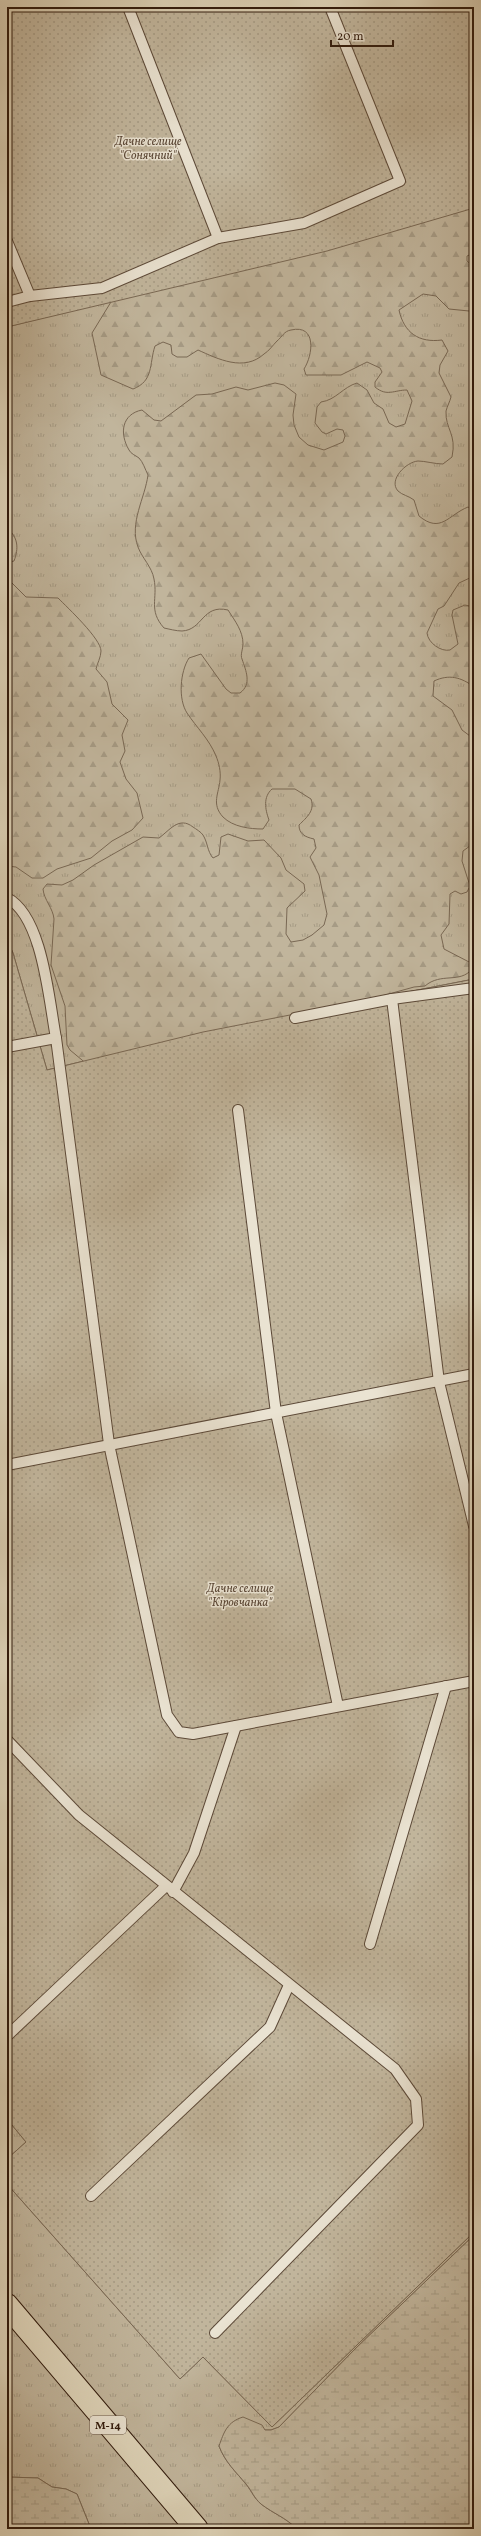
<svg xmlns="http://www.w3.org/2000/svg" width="481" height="2536" font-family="Vollkorn,serif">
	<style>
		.grass { fill: url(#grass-tufts); stroke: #796854 }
		.forest { fill: url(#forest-firs); stroke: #796854 }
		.wetland { fill: url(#wetland-marsh); stroke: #796854 }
		.garden { fill: url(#garden-dots); stroke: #796854 }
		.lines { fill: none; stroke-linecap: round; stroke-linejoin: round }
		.service-casing { stroke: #5c4938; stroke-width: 12 }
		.trunk-casing { stroke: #311b0d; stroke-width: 24 }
		.service { stroke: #eae3d2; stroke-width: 10 }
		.trunk { stroke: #ded4b9; stroke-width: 22 }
		.labels { text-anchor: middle; stroke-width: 3; stroke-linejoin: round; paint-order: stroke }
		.shield { fill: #eae3d2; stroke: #685748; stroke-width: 1 }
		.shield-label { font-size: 11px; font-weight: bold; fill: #311b0d }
		.park-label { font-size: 12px; font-style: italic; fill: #5c4938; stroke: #eae3d2 }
	</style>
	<defs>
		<pattern id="grass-tufts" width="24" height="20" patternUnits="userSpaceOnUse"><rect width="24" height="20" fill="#c1b59c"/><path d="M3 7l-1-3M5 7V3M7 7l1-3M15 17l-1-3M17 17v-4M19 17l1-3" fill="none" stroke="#a69b85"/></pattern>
		<pattern id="forest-firs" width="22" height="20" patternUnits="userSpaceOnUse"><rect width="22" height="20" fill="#c1b59c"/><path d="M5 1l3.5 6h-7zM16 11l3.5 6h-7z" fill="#a69b85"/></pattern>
		<pattern id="wetland-marsh" width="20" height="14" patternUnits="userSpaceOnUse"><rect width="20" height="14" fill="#c1b59c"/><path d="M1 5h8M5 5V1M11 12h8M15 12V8" fill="none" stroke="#a69b85"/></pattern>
		<pattern id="garden-dots" width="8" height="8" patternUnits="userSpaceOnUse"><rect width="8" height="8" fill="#c1b59c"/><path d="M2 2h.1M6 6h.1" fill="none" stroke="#a69b85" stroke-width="1.8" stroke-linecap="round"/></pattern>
	</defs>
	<rect width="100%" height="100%" fill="#ded4b9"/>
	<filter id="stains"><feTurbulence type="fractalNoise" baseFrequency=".005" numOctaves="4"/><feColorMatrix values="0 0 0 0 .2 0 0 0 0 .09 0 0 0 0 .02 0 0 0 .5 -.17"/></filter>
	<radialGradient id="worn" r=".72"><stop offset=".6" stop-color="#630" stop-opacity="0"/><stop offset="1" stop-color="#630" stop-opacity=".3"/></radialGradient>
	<g class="grass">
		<polygon points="474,208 474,979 203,1032 47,1070 13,953 7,940 7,327"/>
		<polygon points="7,2119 26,2142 7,2159"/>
		<path d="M7 2184 180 2379 203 2357 272 2427 474 2232V2235L355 2349 279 2427 271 2430H265L219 2446C225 2462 236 2472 246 2484 252 2492 254 2498 261 2504 274 2514 285 2517 297 2529H209L7 2290Z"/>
		<polygon points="7,2322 183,2529 91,2529 77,2494 66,2489 52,2487 38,2478 7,2477"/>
	</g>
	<g class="forest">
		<path d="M474 206V253L467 256V261L474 267V309L469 311 449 309 436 296 423 294 399 310C404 333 419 343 442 340L448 351 440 365 439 373 451 397C450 401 447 407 446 411 445 429 457 434 452 457L443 464C435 464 425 461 418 461 406 462 388 480 398 491 402 495 409 496 414 500L419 516C441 534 448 515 468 507L474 510V576L459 583 444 606 438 609 427 633C428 643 441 652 450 650L458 644 452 615 453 610 465 605 474 607V687C461 677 449 674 434 681L433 696 452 710 462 730 474 739V843L463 851 462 861 470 886 467 892 461 894 455 891 450 894 449 924 441 935 444 949 471 963 472 969C460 984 441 972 425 986L414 987 342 1007 88 1065 70 1050 67 1045 65 1006 51 965 54 919C53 908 44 900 43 889L47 884 62 885 73 880 94 865 143 837 159 838C170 830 179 816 193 827 196 829 201 832 203 835 208 843 207 851 213 858L219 855 221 837 228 834 248 841 264 840 281 858 286 870 304 884 305 891 287 908 286 934 291 942 303 940 312 935 324 925 327 914 319 875 310 857 316 848 314 839C305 837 299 834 299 825 307 817 315 811 311 799L295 789H272C263 797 265 809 269 820L263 829C250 829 233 827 223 817 211 804 219 793 220 780 221 772 219 763 216 756 209 739 197 728 187 713 178 699 180 672 189 658L201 654 226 689 231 693H240C252 684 246 671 242 659 240 655 243 649 243 644 243 631 235 621 228 610 202 604 203 630 182 631 176 631 169 629 164 628 148 610 158 599 154 579 152 567 142 558 138 547 129 523 145 498 148 475 145 469 143 462 139 458 135 455 131 454 129 450 119 433 122 414 142 410L154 420 161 421 196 395 212 394 236 387 248 390 275 383 284 385 296 394 293 415 294 425 299 437 308 445 324 450 343 442 345 436 343 430 337 429 326 434 322 432 315 423 317 407 321 402C336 400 343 387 357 383L367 390 374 403 383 409 389 423 396 427 405 424 412 401 407 390C394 390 387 397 375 387V382L382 372 380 368 367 362 341 375H306L304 369C313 355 317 324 291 330 284 331 282 337 277 341 273 345 269 351 264 354 244 372 218 359 198 350L187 357H177L172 354 171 345 163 342 155 346C149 364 154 381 133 389L101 375 92 333 114 297Z"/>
		<path d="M7 528C18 537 19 548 14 561L7 563Z"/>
		<path d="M7 578 26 597 58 598C68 608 101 639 101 651 101 657 97 664 96 669L107 682 112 704 128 720 122 735 125 751 120 762 126 779 137 793 143 818 132 830 112 841 91 858 57 869 43 878H32L16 867 7 866Z"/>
	</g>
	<g class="wetland">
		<path d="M474 2235V2529H297C285 2517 274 2514 261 2504 254 2498 252 2491 246 2484 236 2472 225 2462 219 2446 224 2432 227 2422 243 2417L262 2425 265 2430H271L279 2427 355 2349Z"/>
		<polygon points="7,2477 38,2478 52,2487 66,2489 77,2494 91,2529 7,2529"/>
	</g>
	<g class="garden">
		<polygon points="7,7 474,7 474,208 327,251 7,327"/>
		<polygon points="7,940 13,953 47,1070 203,1032 474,979 474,2232 272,2427 203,2357 180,2379 7,2184 7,2159 26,2142 7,2119"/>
	</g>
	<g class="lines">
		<g class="service-casing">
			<g id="service">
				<polyline points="128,7 218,238"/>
				<polyline points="7,241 30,296"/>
				<polyline points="7,302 30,296 102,288 218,238 304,223 400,181 330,7"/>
				<path d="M7 898C43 916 49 1002 56 1038L7 1047"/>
				<polyline points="392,999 439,1382 474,1526"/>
				<polyline points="295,1018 392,999 474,988"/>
				<polyline points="56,1038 109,1444 167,1715 179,1732 193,1734 474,1681"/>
				<polyline points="238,1110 276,1413 338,1706"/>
				<polyline points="7,1465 474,1374"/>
				<polyline points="7,1740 79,1815 395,2069 416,2099 418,2125 215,2333"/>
				<polyline points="173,1892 194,1853 236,1726"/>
				<polyline points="370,1944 446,1686"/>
				<polyline points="7,2036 166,1886"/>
				<polyline points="91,2196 270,2027 289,1985"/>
			</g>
		</g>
		<g class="trunk-casing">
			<polyline id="trunk" points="7,2305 197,2529"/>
		</g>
		<use href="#service" class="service"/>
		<use href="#trunk" class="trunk"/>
	</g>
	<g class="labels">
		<rect class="shield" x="90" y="2416" width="36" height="18" rx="3"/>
		<g class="shield-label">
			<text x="108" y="2429">М-14</text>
		</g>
		<g class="park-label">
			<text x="148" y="145">Дачне селище<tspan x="148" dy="14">"Сонячний"</tspan></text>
			<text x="240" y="1592">Дачне селище<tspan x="240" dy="14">"Кіровчанка"</tspan></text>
		</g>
	</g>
	<rect width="481" height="2536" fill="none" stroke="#ded4b9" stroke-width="24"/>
	<rect x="8" y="8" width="465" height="2520" fill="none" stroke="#311b0d" stroke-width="2"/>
	<rect x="12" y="12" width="457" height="2512" fill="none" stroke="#311b0d"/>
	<path d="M331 40v6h62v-6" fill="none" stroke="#311b0d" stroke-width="2"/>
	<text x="337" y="40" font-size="12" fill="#311b0d" stroke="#eae3d2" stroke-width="3" paint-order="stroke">20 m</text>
	<rect width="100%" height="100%" filter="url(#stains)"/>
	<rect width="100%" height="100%" fill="url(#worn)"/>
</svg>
